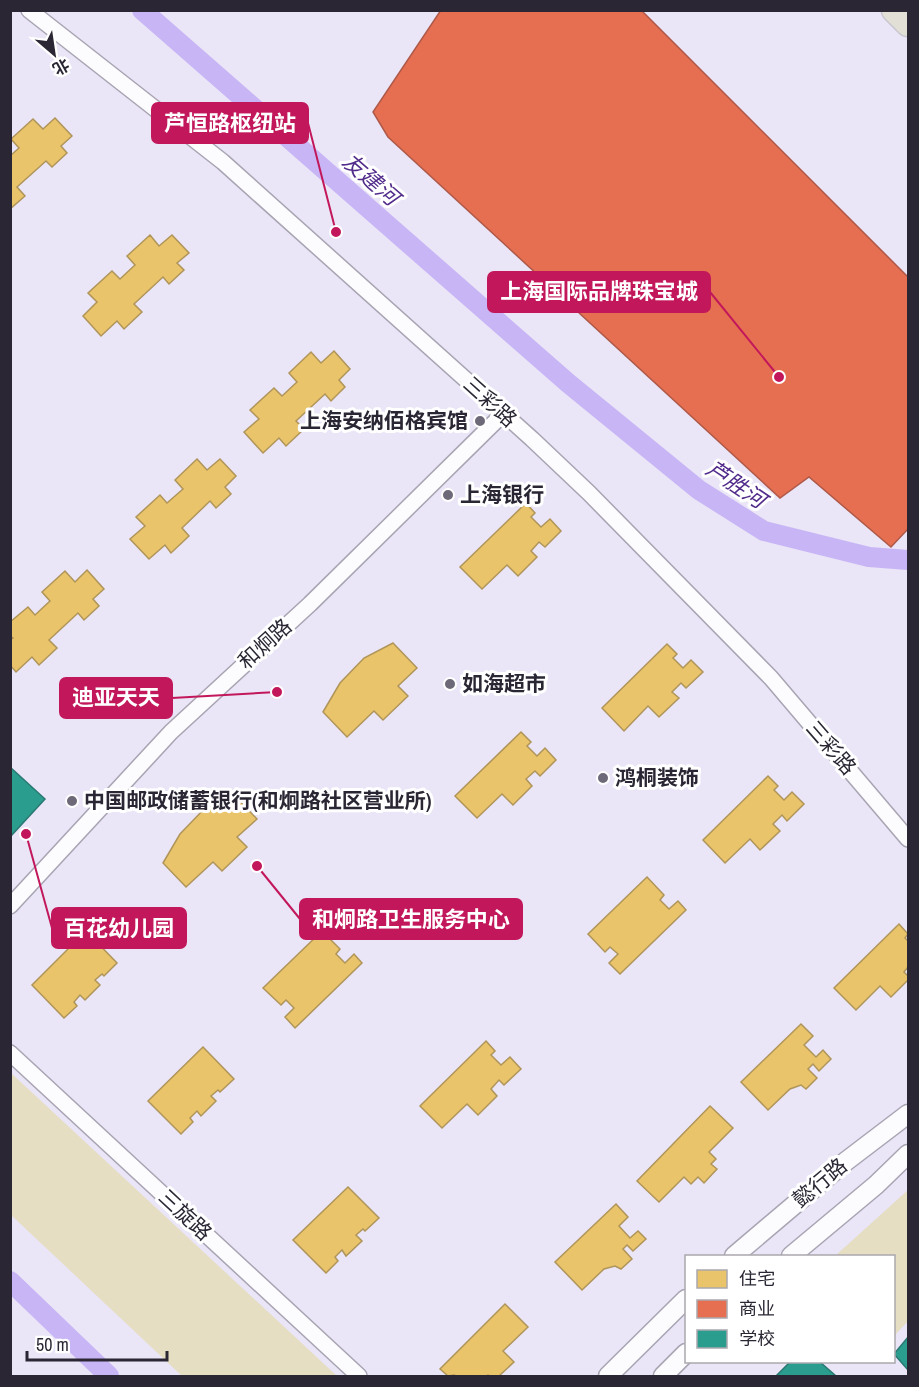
<svg xmlns="http://www.w3.org/2000/svg" width="919" height="1387" font-family="'Archivo Narrow','Noto Sans SC',sans-serif">
	<style>
		.green { fill: #e5dec2 }
		.homes { fill: #e9c46a; stroke: #b0955a; stroke-width: 1.5 }
		.shops { fill: #e76f51; stroke: #ae5948; stroke-width: 1.5 }
		.schools { fill: #2a9d8f; stroke: #2a7973; stroke-width: 1.5 }
		.lines { fill: none; stroke-linecap: round; stroke-linejoin: round }
		.canal { stroke: #c8b5f5; stroke-width: 20 }
		.minor-casing { stroke: #a8a4b2; stroke-width: 18 }
		.tertiary-casing { stroke: #a8a4b2; stroke-width: 21 }
		.trunk-casing { stroke: #c9c6cf; stroke-width: 27 }
		.minor { stroke: #fcfbfe; stroke-width: 15 }
		.tertiary { stroke: #fcfbfe; stroke-width: 18 }
		.trunk { stroke: #e2e0d6; stroke-width: 24 }
		.poi-dot { fill: #6d6978; stroke: #fff; stroke-width: 2 }
		.labels { text-anchor: middle; stroke-width: 6; stroke-linejoin: round; paint-order: stroke }
		.street-label { font-size: 21px; fill: #2a2633; stroke: #fff }
		.poi-label { font-size: 21px; font-weight: bold; fill: #2a2633; stroke: #fff; text-anchor: start }
		.water-label { font-size: 22px; font-style: italic; fill: #522c8b; stroke: #fff }
		.leader { fill: none; stroke: #c2185b; stroke-width: 2 }
		.callout-dot { fill: #c2185b; stroke: #fff; stroke-width: 2 }
		.callout { fill: #c2185b; stroke: #c2185b; stroke-width: 2 }
		.callout-label { font-size: 22px; text-anchor: middle; font-weight: bold; fill: #fff }
	</style>
	<rect width="100%" height="100%" fill="#eae5f7"/>
	<g class="green">
		<polygon points="11,1073 337,1376 182,1376 11,1215"/>
		<polygon points="908,1190 908,1321 894,1336 894,1256 835,1256"/>
	</g>
	<g class="homes">
		<polygon points="55,118 72,136 61,146 67,153 52,167 46,161 17,187 25,196 10,209 10,156 19,148 11,139 33,119 43,129"/>
		<polygon points="150,235 159,246 172,235 189,253 177,263 184,270 169,284 163,277 134,304 142,312 124,329 117,321 101,336 83,316 97,302 88,293 112,271 120,279 135,265 127,256"/>
		<polygon points="334,351 350,369 339,380 345,387 331,401 325,394 296,421 304,429 286,446 279,438 263,453 244,432 259,419 250,410 274,388 282,396 297,382 289,373 311,352 321,363"/>
		<polygon points="197,459 207,470 220,459 236,476 225,487 231,494 216,508 210,501 182,528 189,536 171,553 165,545 149,559 130,539 145,526 136,517 160,495 167,503 183,489 175,480"/>
		<polygon points="526,503 535,513 531,517 541,527 550,519 561,531 545,547 539,542 531,551 537,557 518,576 507,565 482,589 460,567"/>
		<polygon points="87,570 104,589 93,599 99,606 84,620 78,613 49,640 57,648 39,665 32,657 16,672 10,665 10,640 13,638 10,636 10,622 28,607 35,615 50,601 42,592 65,571 75,582"/>
		<polygon points="393,643 417,668 398,686 408,696 383,720 374,711 347,737 323,712 340,683 364,658"/>
		<polygon points="667,644 677,654 673,658 683,668 691,660 703,672 686,688 681,683 672,692 679,698 659,717 648,706 624,731 602,708"/>
		<polygon points="521,732 531,742 527,746 537,756 545,748 556,760 540,776 535,771 526,779 532,786 513,805 502,794 477,818 455,796"/>
		<polygon points="768,776 778,786 774,790 784,800 792,792 804,804 787,821 782,815 773,824 780,831 760,850 750,839 725,863 703,840"/>
		<polygon points="233,794 257,819 237,837 247,847 222,871 213,862 186,887 163,863 180,834 204,809"/>
		<polygon points="647,877 664,895 660,900 669,909 678,901 686,910 620,974 609,963 618,954 610,947 605,952 588,934"/>
		<polygon points="899,924 908,934 905,938 908,941 908,967 904,972 908,976 908,980 891,997 880,986 856,1010 834,988"/>
		<polygon points="86,931 117,963 104,976 102,974 95,980 100,985 85,1000 80,995 74,1002 77,1006 64,1018 32,985"/>
		<polygon points="322,931 340,949 336,954 345,963 354,954 362,963 295,1028 285,1017 294,1008 286,1000 281,1005 263,988"/>
		<polygon points="801,1024 813,1036 804,1045 816,1057 823,1050 831,1059 819,1071 813,1064 808,1069 817,1078 806,1089 801,1085 790,1089 768,1110 741,1082"/>
		<polygon points="486,1041 495,1051 491,1055 501,1065 510,1057 521,1069 504,1085 499,1080 491,1089 497,1096 478,1115 467,1104 442,1128 420,1106"/>
		<polygon points="203,1047 234,1079 220,1092 218,1090 211,1096 216,1101 201,1116 197,1111 190,1118 193,1122 181,1134 148,1101"/>
		<polygon points="710,1106 733,1128 709,1152 716,1159 711,1164 717,1169 704,1183 698,1177 691,1184 684,1177 659,1202 637,1181"/>
		<polygon points="348,1187 379,1218 365,1231 363,1229 356,1235 362,1241 346,1256 342,1250 335,1257 338,1261 326,1273 293,1240"/>
		<polygon points="616,1204 628,1217 619,1226 630,1238 638,1231 646,1239 633,1251 627,1245 623,1249 632,1259 621,1269 615,1266 604,1269 582,1290 555,1262"/>
		<polygon points="505,1304 528,1327 503,1351 514,1362 499,1376 490,1376 488,1375 486,1376 456,1376 454,1375 448,1376 440,1369"/>
	</g>
	<polygon class="shops" points="441,10 641,10 908,277 908,529 891,547 809,477 780,498 388,137 373,112"/>
	<g class="schools">
		<polygon points="10,767 45,799 10,837"/>
		<polygon points="908,1337 908,1370 894,1354"/>
		<polygon points="790,1362 820,1362 836,1376 776,1376"/>
	</g>
	<g class="lines">
		<g class="canal">
			<polyline points="142,10 568,383 699,490 764,531 869,557 908,560"/>
			<polyline points="10,1281 109,1376"/>
		</g>
		<g class="minor-casing">
			<g id="minor">
				<polyline points="29,10 223,162 532,439 589,493 771,678 908,839"/>
				<polyline points="10,906 171,732 310,604 503,414"/>
				<polyline points="10,1053 359,1376"/>
			</g>
		</g>
		<g class="tertiary-casing">
			<g id="tertiary">
				<polyline points="734,1256 845,1162 908,1114"/>
				<polyline points="791,1256 876,1185 908,1154"/>
				<polyline points="608,1376 686,1299"/>
				<polyline points="663,1376 686,1353"/>
			</g>
		</g>
		<g class="trunk-casing">
			<polyline id="trunk" points="894,10 908,24"/>
		</g>
		<use href="#minor" class="minor"/>
		<use href="#tertiary" class="tertiary"/>
		<use href="#trunk" class="trunk"/>
	</g>
	<g class="poi-dot">
		<circle cx="480" cy="421" r="6"/>
		<circle cx="448" cy="495" r="6"/>
		<circle cx="450" cy="684" r="6"/>
		<circle cx="603" cy="778" r="6"/>
		<circle cx="72" cy="801" r="6"/>
	</g>
	<g class="labels">
		<g class="street-label">
			<text transform="translate(490 402) rotate(42)" y="7">三彩路</text>
			<text transform="translate(265 644) rotate(-42)" y="7">和炯路</text>
			<text transform="translate(831 748) rotate(49)" y="7">三彩路</text>
			<text transform="translate(820 1183) rotate(-40)" y="7">懿行路</text>
			<text transform="translate(185 1215) rotate(43)" y="7">三旋路</text>
		</g>
		<g class="poi-label">
			<text x="468" y="428" text-anchor="end">上海安纳佰格宾馆</text>
			<text x="460" y="502">上海银行</text>
			<text x="462" y="691">如海超市</text>
			<text x="615" y="785">鸿桐装饰</text>
			<text x="84" y="808">中国邮政储蓄银行(和炯路社区营业所)</text>
		</g>
		<g class="water-label">
			<text transform="translate(371 179) rotate(41)" y="8">友建河</text>
			<text transform="translate(736 484) rotate(34)" y="8">芦胜河</text>
		</g>
	</g>
	<path class="leader" d="M336 232L308 123M779 377L710 292M277 692L172 698M257 866L300 919M26 834L52 928"/>
	<g class="callout-dot">
		<circle cx="336" cy="232" r="6"/>
		<circle cx="779" cy="377" r="6"/>
		<circle cx="277" cy="692" r="6"/>
		<circle cx="257" cy="866" r="6"/>
		<circle cx="26" cy="834" r="6"/>
	</g>
	<g class="callout">
		<rect x="152" y="103" width="156" height="40" rx="6"/>
		<rect x="488" y="272" width="222" height="40" rx="6"/>
		<rect x="60" y="678" width="112" height="40" rx="6"/>
		<rect x="300" y="899" width="222" height="40" rx="6"/>
		<rect x="52" y="908" width="134" height="40" rx="6"/>
	</g>
	<g class="callout-label">
		<text x="230" y="131">芦恒路枢纽站</text>
		<text x="599" y="299">上海国际品牌珠宝城</text>
		<text x="116" y="705">迪亚天天</text>
		<text x="411" y="927">和炯路卫生服务中心</text>
		<text x="119" y="936">百花幼儿园</text>
	</g>
	<rect width="919" height="1387" fill="none" stroke="#2a2633" stroke-width="24"/>
	<rect x="685" y="1255" width="210" height="108" fill="#ffffff" stroke="#aaa8ad" stroke-width="1.5"/>
	<rect x="697" y="1270" width="30" height="18" fill="#e9c46a" stroke="#aaa8ad" stroke-width="1.5"/>
	<text x="739" y="1285" font-size="18" fill="#2a2633">住宅</text>
	<rect x="697" y="1300" width="30" height="18" fill="#e76f51" stroke="#aaa8ad" stroke-width="1.5"/>
	<text x="739" y="1315" font-size="18" fill="#2a2633">商业</text>
	<rect x="697" y="1330" width="30" height="18" fill="#2a9d8f" stroke="#aaa8ad" stroke-width="1.5"/>
	<text x="739" y="1345" font-size="18" fill="#2a2633">学校</text>
	<g transform="translate(54 54) rotate(151)" stroke="#ffffff" stroke-width="4.5" paint-order="stroke">
	<path d="M0-4.5L10 22L0 15L-10 22Z" fill="#2a2633"/>
	<text y="-9" font-size="16" font-weight="bold" text-anchor="middle" fill="#2a2633">北</text>
	</g>
	<path d="M27 1351v9h140v-9" fill="none" stroke="#2a2633" stroke-width="3"/>
	<text x="36" y="1351" font-size="18" fill="#2a2633" stroke="#ffffff" stroke-width="4.5" paint-order="stroke">50 m</text>
</svg>
